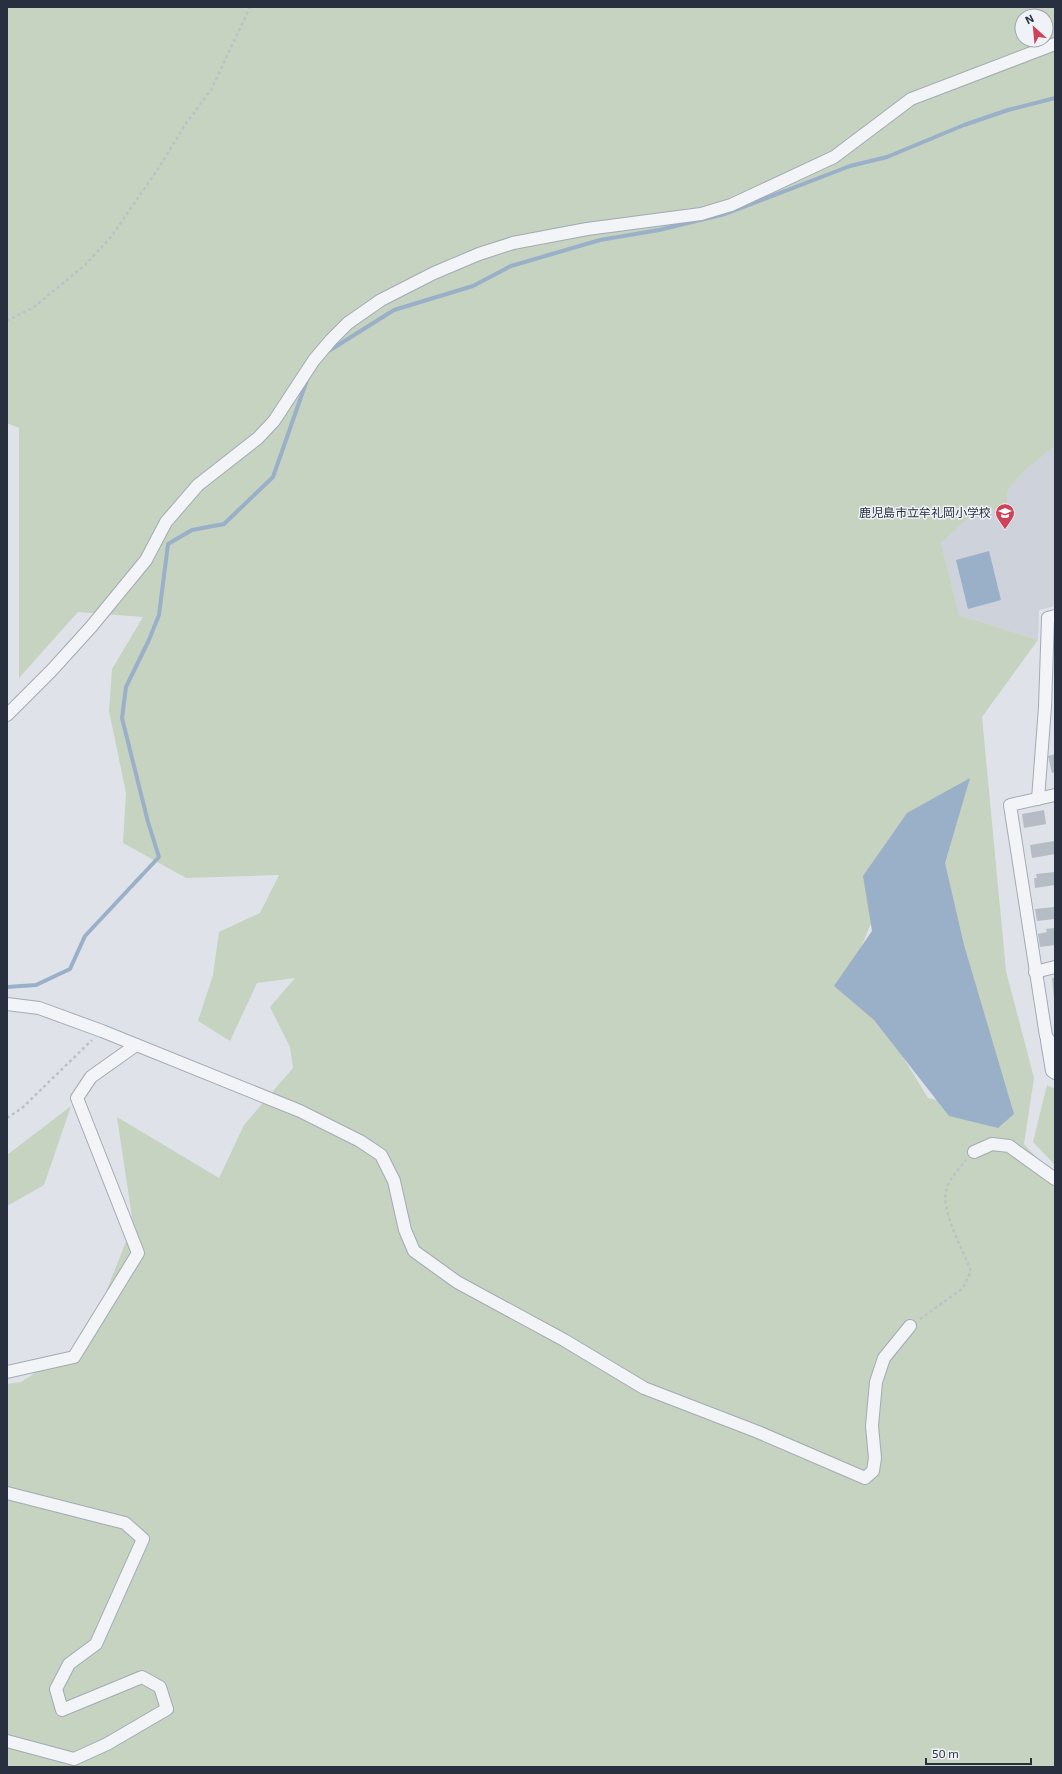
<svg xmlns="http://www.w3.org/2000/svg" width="1062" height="1774" font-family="'Exo 2','Noto Sans JP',sans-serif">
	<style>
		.built { fill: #cdd2db }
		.green { fill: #c5d3c0; fill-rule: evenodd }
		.water { fill: #9ab0c9 }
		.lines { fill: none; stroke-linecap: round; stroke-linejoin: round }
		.stream { stroke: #9ab0c9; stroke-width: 4 }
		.building { fill: #b6bcc5 }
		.street-casing { stroke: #a4aab3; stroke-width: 14 }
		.path { stroke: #bdc1c7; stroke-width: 2.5; stroke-dasharray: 3 3; stroke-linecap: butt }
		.street { stroke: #f2f4f7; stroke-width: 12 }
		.labels { text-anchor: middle; stroke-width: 3; stroke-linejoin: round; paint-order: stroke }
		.poi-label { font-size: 12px; fill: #283040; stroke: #eff2f6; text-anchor: end }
	</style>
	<rect width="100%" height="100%" fill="#dfe3e9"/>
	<polygon class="built" points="1055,446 1055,606 1039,610 1038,640 959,615 941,543 970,517 1007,505 1007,491 1024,471"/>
	<g class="green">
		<path d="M7 7H1055V446L1024 471 1007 491V505L970 517 941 543 959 615 1038 640 982 717 1006 971 1034 1078 1024 1144 1055 1178V1767H7V1384L21 1382 87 1340 133 1224 117 1117 219 1178 244 1125 293 1068 290 1047 270 1007 295 978 257 983 230 1041 198 1021 213 975 219 932 260 913 279 875 186 878 123 843 126 793 109 711 112 669 143 617 78 612 19 678V428L7 423ZM1022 16H1046V40H1022ZM887 884 1003 1115 928 1098 851 972Z"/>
		<polygon points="1047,1085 1055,1089 1055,1165 1033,1142"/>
		<polygon points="71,1106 44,1185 7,1206 7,1155"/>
	</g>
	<g class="water">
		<polygon points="989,551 1001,600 968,609 956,560"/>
		<polygon points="970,778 945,863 964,945 1014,1114 998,1128 949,1116 874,1020 834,986 872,931 863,876 907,813"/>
	</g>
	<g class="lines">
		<g class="stream">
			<polyline points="327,352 394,310 473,286 511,266 600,240 659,230 725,214 850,166 887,157 964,125 1008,110 1055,98"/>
			<polyline points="7,987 36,985 70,969 85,936 159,857 148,822 122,718 126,687 148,642 159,615 168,544 192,530 224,524 273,477 307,380"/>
		</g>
	</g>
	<g class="building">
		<polygon points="1055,754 1055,772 1052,773 1048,756"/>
		<polygon points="1044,810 1046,824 1024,828 1022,814"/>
		<polygon points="1054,841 1055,854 1032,858 1030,845"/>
		<polygon points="1055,872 1055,885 1035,888 1034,878 1037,878 1036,874"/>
		<polygon points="1054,907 1055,919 1037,921 1035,909"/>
		<polygon points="1055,928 1055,945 1040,947 1038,934 1047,932 1046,929"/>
		<polygon points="1052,978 1055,978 1055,999 1054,999"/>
	</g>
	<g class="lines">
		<g class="street-casing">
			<g id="street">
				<polyline points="7,715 52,670 91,627 146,560 166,522 198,485 258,438 274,421 314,360 331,340 348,323 381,300 434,273 479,254 513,243 587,229 701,214 731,205 834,157 911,99 1055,44"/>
				<polyline points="1055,795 1010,805 1046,1036 1055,1050"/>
				<polyline points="1038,799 1045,707 1048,618 1055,616"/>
				<polyline points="1035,972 1055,967"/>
				<polyline points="7,1004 39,1008 102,1031 300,1111 360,1141 381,1155 394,1181 405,1230 414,1251 457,1282 564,1340 644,1388 758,1432 865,1478 873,1471 875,1458 872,1426 876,1382 884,1358 910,1326"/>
				<polyline points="1047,1041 1052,1071 1055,1073"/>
				<polyline points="974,1152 992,1144 1009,1146 1055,1179"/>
				<polyline points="7,1372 74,1357 138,1253 77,1098 91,1077 136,1045"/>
				<polyline points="7,1493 125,1523 143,1539 96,1644 69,1664 56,1689 62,1710 142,1677 160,1687 167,1709 107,1744 74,1759 7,1741"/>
			</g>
		</g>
		<g class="path">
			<polyline points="7,321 34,307 85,265 111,237 158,169 187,122 211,90 250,7"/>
			<polyline points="7,1118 22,1108 92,1040"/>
			<path d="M920 1319 963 1288 971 1271C963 1250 942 1214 946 1191 949 1179 958 1170 966 1160"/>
		</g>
		<use href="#street" class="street"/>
	</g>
	<defs>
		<g id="school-pin" transform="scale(1)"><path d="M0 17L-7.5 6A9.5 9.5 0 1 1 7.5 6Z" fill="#ce4357" stroke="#eff2f6"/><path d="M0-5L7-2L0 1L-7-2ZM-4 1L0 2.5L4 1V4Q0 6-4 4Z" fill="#fff"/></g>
	</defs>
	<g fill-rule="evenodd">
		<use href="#school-pin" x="1005" y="513"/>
	</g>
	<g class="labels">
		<g class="poi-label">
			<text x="991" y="517">鹿児島市立牟礼岡小学校</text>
		</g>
	</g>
	<rect width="1062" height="1774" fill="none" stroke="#283040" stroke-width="16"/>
	<g transform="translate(1034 28) rotate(333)"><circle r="19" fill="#eff2f6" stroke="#9fa4ad"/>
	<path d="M0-3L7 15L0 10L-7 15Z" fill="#ce4357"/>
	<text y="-6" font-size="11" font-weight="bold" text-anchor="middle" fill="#283040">N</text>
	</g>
	<path d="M926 1758v6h105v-6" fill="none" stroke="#283040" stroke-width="2"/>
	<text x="932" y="1758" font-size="12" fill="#283040" stroke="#eff2f6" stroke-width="3" paint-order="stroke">50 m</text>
</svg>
